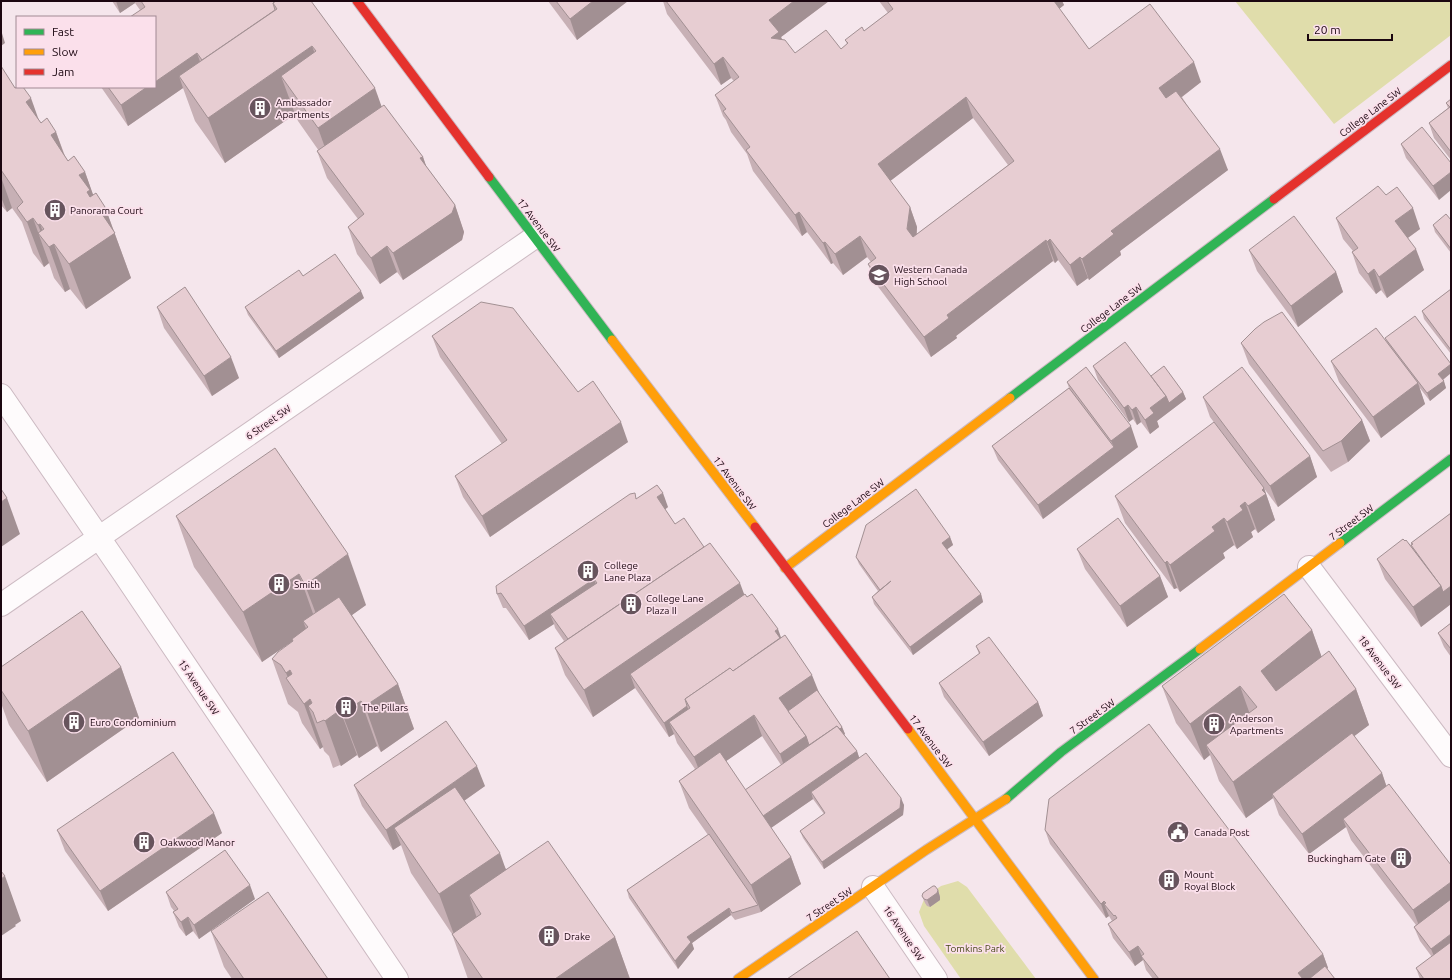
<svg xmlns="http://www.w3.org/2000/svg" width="1452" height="980" font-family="Ubuntu,sans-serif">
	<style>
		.green { fill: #e0ddab }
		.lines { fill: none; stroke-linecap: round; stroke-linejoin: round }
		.street-casing { stroke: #ccbac2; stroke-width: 24 }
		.fast-casing { stroke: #ccbac2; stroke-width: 11 }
		.slow-casing { stroke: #ccbac2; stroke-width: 11 }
		.jam-casing { stroke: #ccbac2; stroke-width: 11 }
		.street { stroke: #fefbfc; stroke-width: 22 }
		.fast { stroke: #30b455; stroke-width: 9 }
		.slow { stroke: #ff9f0a; stroke-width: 9 }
		.jam { stroke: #e5322d; stroke-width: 9 }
		.wall { fill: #c7b0b5; fill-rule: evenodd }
		.shaded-wall { fill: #a29093 }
		.building { fill: #e7cdd2; stroke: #a29093; fill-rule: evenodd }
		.labels { text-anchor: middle; stroke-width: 3.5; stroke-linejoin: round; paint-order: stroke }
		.poi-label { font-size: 10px; fill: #1b0610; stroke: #fbe0eb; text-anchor: start }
		.street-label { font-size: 10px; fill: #1b0610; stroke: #fbe0eb }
		.park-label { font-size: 10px; fill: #474917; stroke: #fbe0eb }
	</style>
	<rect width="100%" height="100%" fill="#f5e6ec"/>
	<g class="green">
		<polygon points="1235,1 1451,1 1451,35 1334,124"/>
		<polygon points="958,881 967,887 1036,979 961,979 924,926 919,912 925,897 941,886"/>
	</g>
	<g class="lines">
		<g class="street-casing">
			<g id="street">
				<polyline points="1,395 122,571 397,979"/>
				<polyline points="1309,567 1451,756"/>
				<polyline points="1,605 535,237"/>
				<polyline points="873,887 936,979"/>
			</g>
		</g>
		<g class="fast-casing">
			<g id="fast">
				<polyline points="489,177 612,340"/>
				<polyline points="1010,398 1274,199"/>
				<polyline points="1340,543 1451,459"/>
				<polyline points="1006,799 1061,752 1200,649"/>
			</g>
		</g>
		<g class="slow-casing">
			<g id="slow">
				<polyline points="612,340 755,527"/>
				<polyline points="785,568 1010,398"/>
				<polyline points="1200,649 1340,543"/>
				<polyline points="908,729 1094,979"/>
				<polyline points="738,979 926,850 1006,799"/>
			</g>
		</g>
		<g class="jam-casing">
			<g id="jam">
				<polyline points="357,1 489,177"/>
				<polyline points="1274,199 1451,65"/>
				<polyline points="755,527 908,729"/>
			</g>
		</g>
		<use href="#street" class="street"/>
		<use href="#fast" class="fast"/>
		<use href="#slow" class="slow"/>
		<use href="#jam" class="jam"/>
	</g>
	<g class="wall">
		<polygon points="112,1 311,1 382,107 423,157 426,166 455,205 464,232 462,240 403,280 397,272 380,284 357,254 348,227 358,219 327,178 317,151 319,151 298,121 295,114 225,163 195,121 183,88 128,126 101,87 155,87 140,10 135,3 120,13"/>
		<polygon points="548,1 628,1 577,40"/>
		<path d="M663 1H829L781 37 782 39 795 53 841 49 847 44 845 40 864 31 888 13 879 1H1062L1064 5 1059 9 1089 49 1201 82 1182 97 1228 170 1120 251 1121 255 1089 280 1088 278 1077 286 1058 260 1055 263 1053 261 956 336 957 338 931 357 876 284 868 264 871 262 867 257 843 275 833 263 831 264 807 232 802 236 753 171 747 154 731 132 726 120 723 116 715 95 734 81 731 78 721 85 667 14ZM973 118 1008 165 917 234V227L910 207 890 181Z"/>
		<polygon points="1,67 15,88 41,123 56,132 65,156 68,161 85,172 93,195 105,207 131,278 86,309 70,289 65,292 54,278 49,263 44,267 33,253 22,222 12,208 7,212 1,205"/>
		<polygon points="1451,99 1451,160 1434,138 1429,123 1448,108 1446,103"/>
		<polygon points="1422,127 1439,200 1406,158 1401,144"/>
		<polygon points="1386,195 1420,229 1408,238 1424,270 1387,298 1381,290 1376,294 1359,273 1352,252 1353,251 1343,239 1336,218"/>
		<polygon points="1451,220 1451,253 1435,232 1433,225"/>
		<polygon points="1249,250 1336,272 1343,292 1298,327 1257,271"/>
		<polygon points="303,276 364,298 279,358 248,315 245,307"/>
		<polygon points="1451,289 1451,354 1424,319 1422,311"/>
		<polygon points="157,307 239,378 212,396 164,328"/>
		<polygon points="432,336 578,392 628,442 490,537 463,497 455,476 502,444 440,357"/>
		<polygon points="1385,338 1451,364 1451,373 1443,380 1446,388 1430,401 1419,387 1425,404 1381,438 1339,382 1331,361 1387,342"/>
		<polygon points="1241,343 1362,420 1370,441 1348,462 1331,472 1249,364"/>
		<polygon points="1093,366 1151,376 1183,392 1186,399 1157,421 1159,427 1150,434 1141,422 1137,425 1133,419 1129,422 1098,380"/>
		<polygon points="1067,382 1138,447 1043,519 998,460 992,446 1069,388"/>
		<polygon points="1203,397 1310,456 1317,477 1278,507 1210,417"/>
		<polygon points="1264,488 1275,520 1258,533 1255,529 1251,532 1253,537 1237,549 1234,545 1223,553 1225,558 1180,592 1177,588 1174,589 1125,523 1115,496"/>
		<path d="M637 499 668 507 665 509 675 524 704 547 744 595 781 638 842 727 845 734 844 735 857 751 859 758 904 805 903 815 824 869 803 838 800 831 824 814 813 799 771 828 791 857 801 884 761 912 735 920 731 915 692 943 694 949 678 969 629 898 627 890 708 835 689 808 679 781 695 769 677 743 674 734 669 737 635 688 593 717 565 675 555 648 564 641 555 628 554 624 529 640 506 608H503L497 594ZM762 736 781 765 745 790 726 761Z"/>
		<polygon points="1451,513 1451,604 1421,627 1385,579 1377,559 1405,541 1411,545 1412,545 1411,543"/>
		<polygon points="176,516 366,605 352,615 398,684 414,729 381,752 377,746 359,758 357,755 341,766 340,765 333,768 329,756 324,751 323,747 320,749 302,723 298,712 288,704 272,659 293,642 293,641 262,662 194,567"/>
		<polygon points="950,537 953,545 947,549 981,594 983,602 913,655 874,604 872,597 878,591 859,564 856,557"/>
		<polygon points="1077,549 1160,576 1168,597 1127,627 1085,569"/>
		<polygon points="1451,623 1451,657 1444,647 1438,633"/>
		<polygon points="1312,630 1321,656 1356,689 1369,725 1354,736 1382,773 1451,979 1420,979 1416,968 1432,957 1420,941 1414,927 1416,925 1351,840 1346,827 1309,854 1279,815 1273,798 1246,818 1219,781 1210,755 1204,760 1176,723 1162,686"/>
		<polygon points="976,646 1038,702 1043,716 989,756 944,697 939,683 979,654"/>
		<polygon points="1,667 121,667 139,718 47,782 9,725 1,703"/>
		<polygon points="354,785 485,786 464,801 506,869 615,937 630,979 468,979 452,934 411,873 401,845 393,850 362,806"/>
		<polygon points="57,830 222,833 108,911 65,851"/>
		<polygon points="1045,830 1323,954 1328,968 1327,969 1335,979 1153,979 1146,970 1143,960 1135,966 1113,938 1108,924 1112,921 1109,916 1106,918 1050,844"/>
		<polygon points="938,890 940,897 940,900 930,907 927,906 925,903 922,896"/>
		<polygon points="166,892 255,899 199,939 193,931 186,936 179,927 173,912 175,912 171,907"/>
		<polygon points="211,931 328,979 232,979 224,967"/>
	</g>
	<g class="shaded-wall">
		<polygon points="116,1 135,1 135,3 120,13"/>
		<polygon points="593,1 628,1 577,40 570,19"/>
		<polygon points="794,1 829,1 781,37 787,52 771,38 769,20"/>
		<polygon points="1050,1 1062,1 1064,5 1054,13"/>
		<polygon points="1,30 5,43 1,46"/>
		<polygon points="312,46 329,91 281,76 295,114 225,163 208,118"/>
		<polygon points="197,53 204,73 179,76 183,88 128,126 121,105 147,87 155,87 155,82"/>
		<polygon points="723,57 731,78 721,85 714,64"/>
		<polygon points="1194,62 1201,82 1166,109 1159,88"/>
		<polygon points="375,88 391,133 334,173 318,128"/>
		<polygon points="966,97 973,118 885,185 878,164"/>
		<polygon points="31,98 47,143 26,102"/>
		<polygon points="56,132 72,177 51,135"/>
		<polygon points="1220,149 1228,170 1120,251 1121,255 1089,280 1082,259 1111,231"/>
		<polygon points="423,157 432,183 420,158"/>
		<polygon points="85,172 101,217 106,235 79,175"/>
		<polygon points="1451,172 1451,190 1439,200 1433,186"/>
		<polygon points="1,177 12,208 7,212 1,197"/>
		<polygon points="455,205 464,232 462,240 403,280 393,253"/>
		<polygon points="105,207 131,278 86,309 69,264 100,211"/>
		<polygon points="910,207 917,227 915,250 907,229"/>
		<polygon points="1413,208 1420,229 1402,242 1395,221"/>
		<polygon points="799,212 807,232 802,236 795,215"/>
		<polygon points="33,218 49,263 44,267 27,222"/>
		<polygon points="40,224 49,247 54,244 70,289 65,292 49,247 44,240 38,225"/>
		<polygon points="860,236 867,257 843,275 835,254"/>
		<polygon points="1050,239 1058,260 1055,263 1047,242"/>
		<polygon points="1046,240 1053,261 956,336 957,338 931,357 924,337 947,315"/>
		<polygon points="825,242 833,263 831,264 823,243"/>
		<polygon points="387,246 397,272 380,284 371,258"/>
		<polygon points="1416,249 1424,270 1387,298 1379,277"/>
		<polygon points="1080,257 1088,278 1077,286 1070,265"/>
		<polygon points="1374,269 1381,290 1376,294 1368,274"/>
		<polygon points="1336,272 1343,292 1298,327 1291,306"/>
		<polygon points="361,291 364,298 279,358 276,351"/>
		<polygon points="231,357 239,378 212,396 204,376"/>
		<polygon points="1451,364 1451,373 1441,381 1438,374"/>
		<polygon points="1444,381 1446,388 1430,401 1427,393"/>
		<polygon points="1418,383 1425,404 1381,438 1373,417"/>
		<polygon points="1183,392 1186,399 1157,421 1159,427 1150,434 1145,420 1150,408 1166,396"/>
		<polygon points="1128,405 1133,419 1129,422 1124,408"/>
		<polygon points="1136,407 1141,422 1137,425 1132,410"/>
		<polygon points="1362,420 1370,441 1348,462 1341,441"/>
		<polygon points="621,422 628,442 490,537 482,516"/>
		<polygon points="1131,426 1138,447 1043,519 1038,505 1114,447 1111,441"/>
		<polygon points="1310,456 1317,477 1278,507 1270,486"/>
		<polygon points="1264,488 1275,520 1258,533 1248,506"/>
		<polygon points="663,493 668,507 662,512 657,497"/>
		<polygon points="7,498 20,534 1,547 1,502"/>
		<polygon points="1245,502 1255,529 1251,532 1253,537 1237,549 1227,522 1240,506"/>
		<polygon points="1224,518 1234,545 1223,553 1225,558 1180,592 1170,565 1212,527"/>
		<polygon points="950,537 953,545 945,551 942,543"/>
		<polygon points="348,554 366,605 324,635 305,585"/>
		<polygon points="1167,561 1177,588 1174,589 1165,563"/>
		<polygon points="299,574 317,625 308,627 303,621 307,631 292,639 293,641 262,662 243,612"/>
		<polygon points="1160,576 1168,597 1127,627 1120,606"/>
		<polygon points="594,579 599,593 550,614 554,624 529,640 524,626"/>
		<polygon points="740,583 750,610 630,674 635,688 593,717 584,690"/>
		<polygon points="1441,586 1451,586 1451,604 1421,627 1413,607"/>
		<polygon points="981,594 983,602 913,655 910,647"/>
		<polygon points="778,629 783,643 775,631"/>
		<polygon points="1312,630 1325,666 1274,707 1261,671"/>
		<polygon points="121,667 139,718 47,782 28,731"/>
		<polygon points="290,670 301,700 291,685 286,673"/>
		<polygon points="812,675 820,695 788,717 779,698"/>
		<polygon points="398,684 414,729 381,752 365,706"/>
		<polygon points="1240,686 1253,723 1206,745 1210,755 1204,760 1190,724"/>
		<polygon points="1356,689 1369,725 1274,797 1272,794 1273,798 1246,818 1233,782"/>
		<polygon points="310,699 319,722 313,712 308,706 323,747 320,749 304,704"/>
		<polygon points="361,701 377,746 359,758 342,713"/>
		<polygon points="1038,702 1043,716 989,756 983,742"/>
		<polygon points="687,706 693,721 669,722 674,734 669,737 664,723"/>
		<polygon points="340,710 357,755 341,766 325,721"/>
		<polygon points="754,715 762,736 702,778 694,757"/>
		<polygon points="842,727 845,734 787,775 780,754 806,736"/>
		<polygon points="857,751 862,766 811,792 813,799 768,830 763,816"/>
		<polygon points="477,766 485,786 404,843 394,828 401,845 393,850 386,830"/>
		<polygon points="1382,773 1389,794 1343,819 1346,827 1309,854 1302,834"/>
		<polygon points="901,798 904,805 903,815 824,869 822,862"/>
		<polygon points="214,813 222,833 108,911 100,891"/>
		<polygon points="500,853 516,898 481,914 469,895 479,924 456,940 439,894"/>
		<polygon points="791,857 801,884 761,912 751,885"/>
		<polygon points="5,876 21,921 15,925 16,926 1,936 1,879"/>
		<polygon points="1451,882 1451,908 1421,931 1413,910"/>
		<polygon points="250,885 255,899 199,939 194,925"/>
		<polygon points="938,890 940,897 940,900 930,907 927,900"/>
		<polygon points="1104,901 1106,907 1104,904 1109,916 1106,918 1101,904"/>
		<polygon points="729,908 731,915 692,943 694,949 678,969 675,961 687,937"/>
		<polygon points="188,917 193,931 186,936 181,922"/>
		<polygon points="1451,934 1451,952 1437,963 1431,949"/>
		<polygon points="615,937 630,979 555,979"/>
		<polygon points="1138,946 1143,960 1135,966 1129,952"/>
		<polygon points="1323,954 1328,968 1314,979 1300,979 1298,973"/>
	</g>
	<g class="building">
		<polygon points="141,1 276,1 273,3 275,10 202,60 197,53 155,82 155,17 130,17 145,7"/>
		<polygon points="276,1 311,1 375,88 318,128 281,76 316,51 312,46 208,118 179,76 277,9 273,3"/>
		<polygon points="556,1 593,1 570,19"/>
		<path d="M666 1H794L769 20 779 32 771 38 785 40 795 53 826 30 841 49 848 43 845 40 862 27 864 31 893 9 887 1H1054L1089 49 1150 4 1194 62 1159 88 1166 98 1176 91 1220 149 1111 231 1114 234 1082 259 1080 257 1070 265 1050 239 1047 242 1046 240 947 315 949 318 924 337 868 264 876 258 860 236 835 254 825 242 823 243 799 212 795 215 746 150 750 147 723 111 726 109 715 95 739 77 723 57 714 64ZM966 97 1014 161 913 237 907 229 910 207 878 164Z"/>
		<polygon points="1,66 15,88 17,87 23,87 31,98 26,102 41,123 47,118 56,132 51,135 68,161 74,156 85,172 79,175 90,190 87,192 90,197 96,193 105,207 100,211 115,233 69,264 54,244 49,247 38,233 44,229 40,224 38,225 33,218 27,222 17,208 23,202 1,170"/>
		<polygon points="108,87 147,87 121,105"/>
		<polygon points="1451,99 1451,108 1446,103"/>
		<polygon points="384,105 423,157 420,158 455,205 452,213 393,253 387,246 371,258 348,227 364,214 317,151"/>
		<polygon points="1450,107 1451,108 1451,152 1429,123"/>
		<polygon points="1422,127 1451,163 1451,172 1433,186 1401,144"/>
		<polygon points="1378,186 1386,195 1397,187 1413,208 1395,221 1416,249 1379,277 1374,269 1368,274 1352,252 1358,248 1336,218"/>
		<polygon points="1446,214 1451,220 1451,249 1433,225"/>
		<polygon points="1294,216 1336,272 1291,306 1249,250"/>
		<polygon points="335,254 361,291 276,351 245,307 299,270 303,276"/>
		<polygon points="185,287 231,357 204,376 157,307"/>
		<polygon points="1451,289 1451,350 1422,311"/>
		<polygon points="481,302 513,308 578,392 593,381 621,422 482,516 455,476 507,440 432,336"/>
		<polygon points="1282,312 1362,420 1341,441 1323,451 1241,343 1255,329 1264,322"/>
		<polygon points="1415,316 1451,364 1438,374 1444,381 1427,393 1385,338"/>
		<polygon points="1376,328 1418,383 1373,417 1331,361"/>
		<polygon points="1125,342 1166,396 1150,408 1154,413 1145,420 1136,407 1132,410 1128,405 1124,408 1093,366"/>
		<polygon points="1164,366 1183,392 1169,403 1166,396 1151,376"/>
		<polygon points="1086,367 1131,426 1111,441 1067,382"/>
		<polygon points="1242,367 1310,456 1270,486 1203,397"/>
		<polygon points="1069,388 1114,447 1038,505 992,446"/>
		<polygon points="1214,422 1264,488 1262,490 1266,494 1248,506 1245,502 1240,506 1243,510 1227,522 1224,518 1212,527 1215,531 1170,565 1167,561 1165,563 1115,496"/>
		<polygon points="275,448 348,554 305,585 299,574 243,612 176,516"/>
		<polygon points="657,485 663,493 657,497 675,524 684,518 704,547 568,639 550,614 597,583 594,579 524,626 501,593 497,594 496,586 630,494 635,493 636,499"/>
		<polygon points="1,489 7,498 1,502"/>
		<polygon points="916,489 950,537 942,543 981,594 910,647 872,597 891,581 880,590 856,557 866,525"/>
		<polygon points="1451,513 1451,586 1443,592 1441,586 1411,545 1413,544 1411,543"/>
		<polygon points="1118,518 1160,576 1120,606 1077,549"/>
		<polygon points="1403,539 1405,541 1406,540 1441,586 1413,607 1377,559"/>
		<polygon points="710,543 740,583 584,690 555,648"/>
		<polygon points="745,594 747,597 752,594 778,629 775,631 780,638 733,671 730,668 685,699 687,706 664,723 630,674"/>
		<polygon points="1284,594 1312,630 1261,671 1276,691 1329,651 1356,689 1233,782 1206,745 1257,707 1240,686 1190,724 1162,686"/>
		<polygon points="339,597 398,684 365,706 361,701 342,713 340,710 325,721 324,720 317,723 313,712 308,706 312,703 310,699 304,704 286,678 292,674 290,670 286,673 281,665 272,659 278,652 293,641 292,639 308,627 303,621"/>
		<polygon points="82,611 121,667 28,731 1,690 1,667"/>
		<polygon points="1451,623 1451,649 1438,633"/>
		<polygon points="785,635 812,675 779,698 806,736 780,754 754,715 694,757 669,722 690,708 685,699 730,668 733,671"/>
		<polygon points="989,637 1038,702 983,742 939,683 980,653 976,646"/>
		<polygon points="817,690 842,727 840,729 837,726 809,745 806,736 788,711"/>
		<polygon points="446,721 477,766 386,830 354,785"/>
		<polygon points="1149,724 1323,954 1298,973 1303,979 1159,979 1141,956 1144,954 1138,946 1129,952 1108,924 1117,918 1115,915 1114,916 1104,904 1106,903 1104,901 1101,904 1045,830 1049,799"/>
		<polygon points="837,726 857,751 763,816 745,790"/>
		<polygon points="1352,733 1382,773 1302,834 1272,794"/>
		<polygon points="173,752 214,813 100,891 57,830"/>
		<polygon points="720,752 791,857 751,885 679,781"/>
		<polygon points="866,753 901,798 900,808 822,862 800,831 825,813 811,792"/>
		<polygon points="1389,784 1451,865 1451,882 1413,910 1343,819"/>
		<polygon points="455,787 500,853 439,894 394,828"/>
		<polygon points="709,834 758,905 732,913 729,908 687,937 691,942 675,961 627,890"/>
		<polygon points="548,841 615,937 555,979 483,979 452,934 481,914 469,895"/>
		<polygon points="225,850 250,885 194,925 188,917 181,922 173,912 178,909 166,892"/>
		<polygon points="1,871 5,876 1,879"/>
		<polygon points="933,886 935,886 938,890 937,893 927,900 924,899 922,896 923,893"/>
		<polygon points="268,892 328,979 244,979 211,931"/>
		<polygon points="1451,899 1451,934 1431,949 1414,927"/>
		<polygon points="857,931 890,979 787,979"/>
		<polygon points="1451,942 1451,979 1424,979 1416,968"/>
		<polygon points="1325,966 1335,979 1309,979"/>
	</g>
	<defs>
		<g id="building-disc" transform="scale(1.15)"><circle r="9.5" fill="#67545d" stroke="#fbe0eb"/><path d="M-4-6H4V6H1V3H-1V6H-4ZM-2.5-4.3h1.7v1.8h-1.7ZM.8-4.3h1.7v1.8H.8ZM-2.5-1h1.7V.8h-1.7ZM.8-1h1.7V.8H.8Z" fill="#fff"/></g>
		<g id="school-disc" transform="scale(1.15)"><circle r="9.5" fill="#67545d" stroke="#fbe0eb"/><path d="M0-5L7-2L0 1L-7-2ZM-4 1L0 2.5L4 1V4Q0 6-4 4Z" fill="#fff"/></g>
		<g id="civic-disc" transform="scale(1.15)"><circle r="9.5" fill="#67545d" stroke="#fbe0eb"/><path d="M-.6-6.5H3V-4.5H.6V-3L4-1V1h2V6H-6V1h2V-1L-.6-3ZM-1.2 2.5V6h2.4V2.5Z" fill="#fff"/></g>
	</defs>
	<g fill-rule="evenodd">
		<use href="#building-disc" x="260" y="108"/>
		<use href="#building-disc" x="55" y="210"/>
		<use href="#school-disc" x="879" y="275"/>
		<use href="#building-disc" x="588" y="571"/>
		<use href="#building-disc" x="279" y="584"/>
		<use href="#building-disc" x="631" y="604"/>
		<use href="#building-disc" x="346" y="707"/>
		<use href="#building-disc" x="74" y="722"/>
		<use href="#building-disc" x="1214" y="724"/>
		<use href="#civic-disc" x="1178" y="832"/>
		<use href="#building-disc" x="144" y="842"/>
		<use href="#building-disc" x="1401" y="858"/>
		<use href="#building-disc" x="1169" y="880"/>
		<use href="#building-disc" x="549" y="936"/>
	</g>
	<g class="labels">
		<g class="poi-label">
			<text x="276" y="106">Ambassador<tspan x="276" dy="12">Apartments</tspan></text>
			<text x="70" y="214">Panorama Court</text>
			<text x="894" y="273">Western Canada<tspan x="894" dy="12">High School</tspan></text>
			<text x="604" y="569">College<tspan x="604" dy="12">Lane Plaza</tspan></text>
			<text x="294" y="588">Smith</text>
			<text x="646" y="602">College Lane<tspan x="646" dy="12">Plaza II</tspan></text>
			<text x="362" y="711">The Pillars</text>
			<text x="1230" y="722">Anderson<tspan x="1230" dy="12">Apartments</tspan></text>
			<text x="90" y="726">Euro Condominium</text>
			<text x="1194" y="836">Canada Post</text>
			<text x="160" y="846">Oakwood Manor</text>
			<text x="1386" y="862" text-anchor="end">Buckingham Gate</text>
			<text x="1184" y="878">Mount<tspan x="1184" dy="12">Royal Block</tspan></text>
			<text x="564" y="940">Drake</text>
		</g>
		<g class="street-label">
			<text transform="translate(1370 112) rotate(-37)" y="4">College Lane SW</text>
			<text transform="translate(539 225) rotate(53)" y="4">17 Avenue SW</text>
			<text transform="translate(1111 308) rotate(-37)" y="4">College Lane SW</text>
			<text transform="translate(268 422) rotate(-35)" y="4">6 Street SW</text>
			<text transform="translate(735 483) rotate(53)" y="4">17 Avenue SW</text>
			<text transform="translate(853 503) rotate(-37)" y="4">College Lane SW</text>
			<text transform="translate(1351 522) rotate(-37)" y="4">7 Street SW</text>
			<text transform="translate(1380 662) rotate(53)" y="4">18 Avenue SW</text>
			<text transform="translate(199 687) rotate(56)" y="4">15 Avenue SW</text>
			<text transform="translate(1092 716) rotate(-36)" y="4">7 Street SW</text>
			<text transform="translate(931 741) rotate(53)" y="4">17 Avenue SW</text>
			<text transform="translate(829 904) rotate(-34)" y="4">7 Street SW</text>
			<text transform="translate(904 933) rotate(56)" y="4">16 Avenue SW</text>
		</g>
		<g class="park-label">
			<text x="975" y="952">Tomkins Park</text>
		</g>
	</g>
	<rect width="1452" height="980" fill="none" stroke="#1b0610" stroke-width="4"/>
	<rect x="16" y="16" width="140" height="72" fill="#fbe0eb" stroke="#a18993"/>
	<rect x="24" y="29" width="20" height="6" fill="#30b455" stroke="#a18993"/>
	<text x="52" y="36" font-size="12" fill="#1b0610">Fast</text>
	<rect x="24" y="49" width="20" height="6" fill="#ff9f0a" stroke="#a18993"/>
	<text x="52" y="56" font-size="12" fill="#1b0610">Slow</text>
	<rect x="24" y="69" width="20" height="6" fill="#e5322d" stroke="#a18993"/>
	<text x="52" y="76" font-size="12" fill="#1b0610">Jam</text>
	<path d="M1308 34v6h84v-6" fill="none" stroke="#1b0610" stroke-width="2"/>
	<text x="1314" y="34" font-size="12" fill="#1b0610" stroke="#fbe0eb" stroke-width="3" paint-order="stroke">20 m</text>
</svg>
